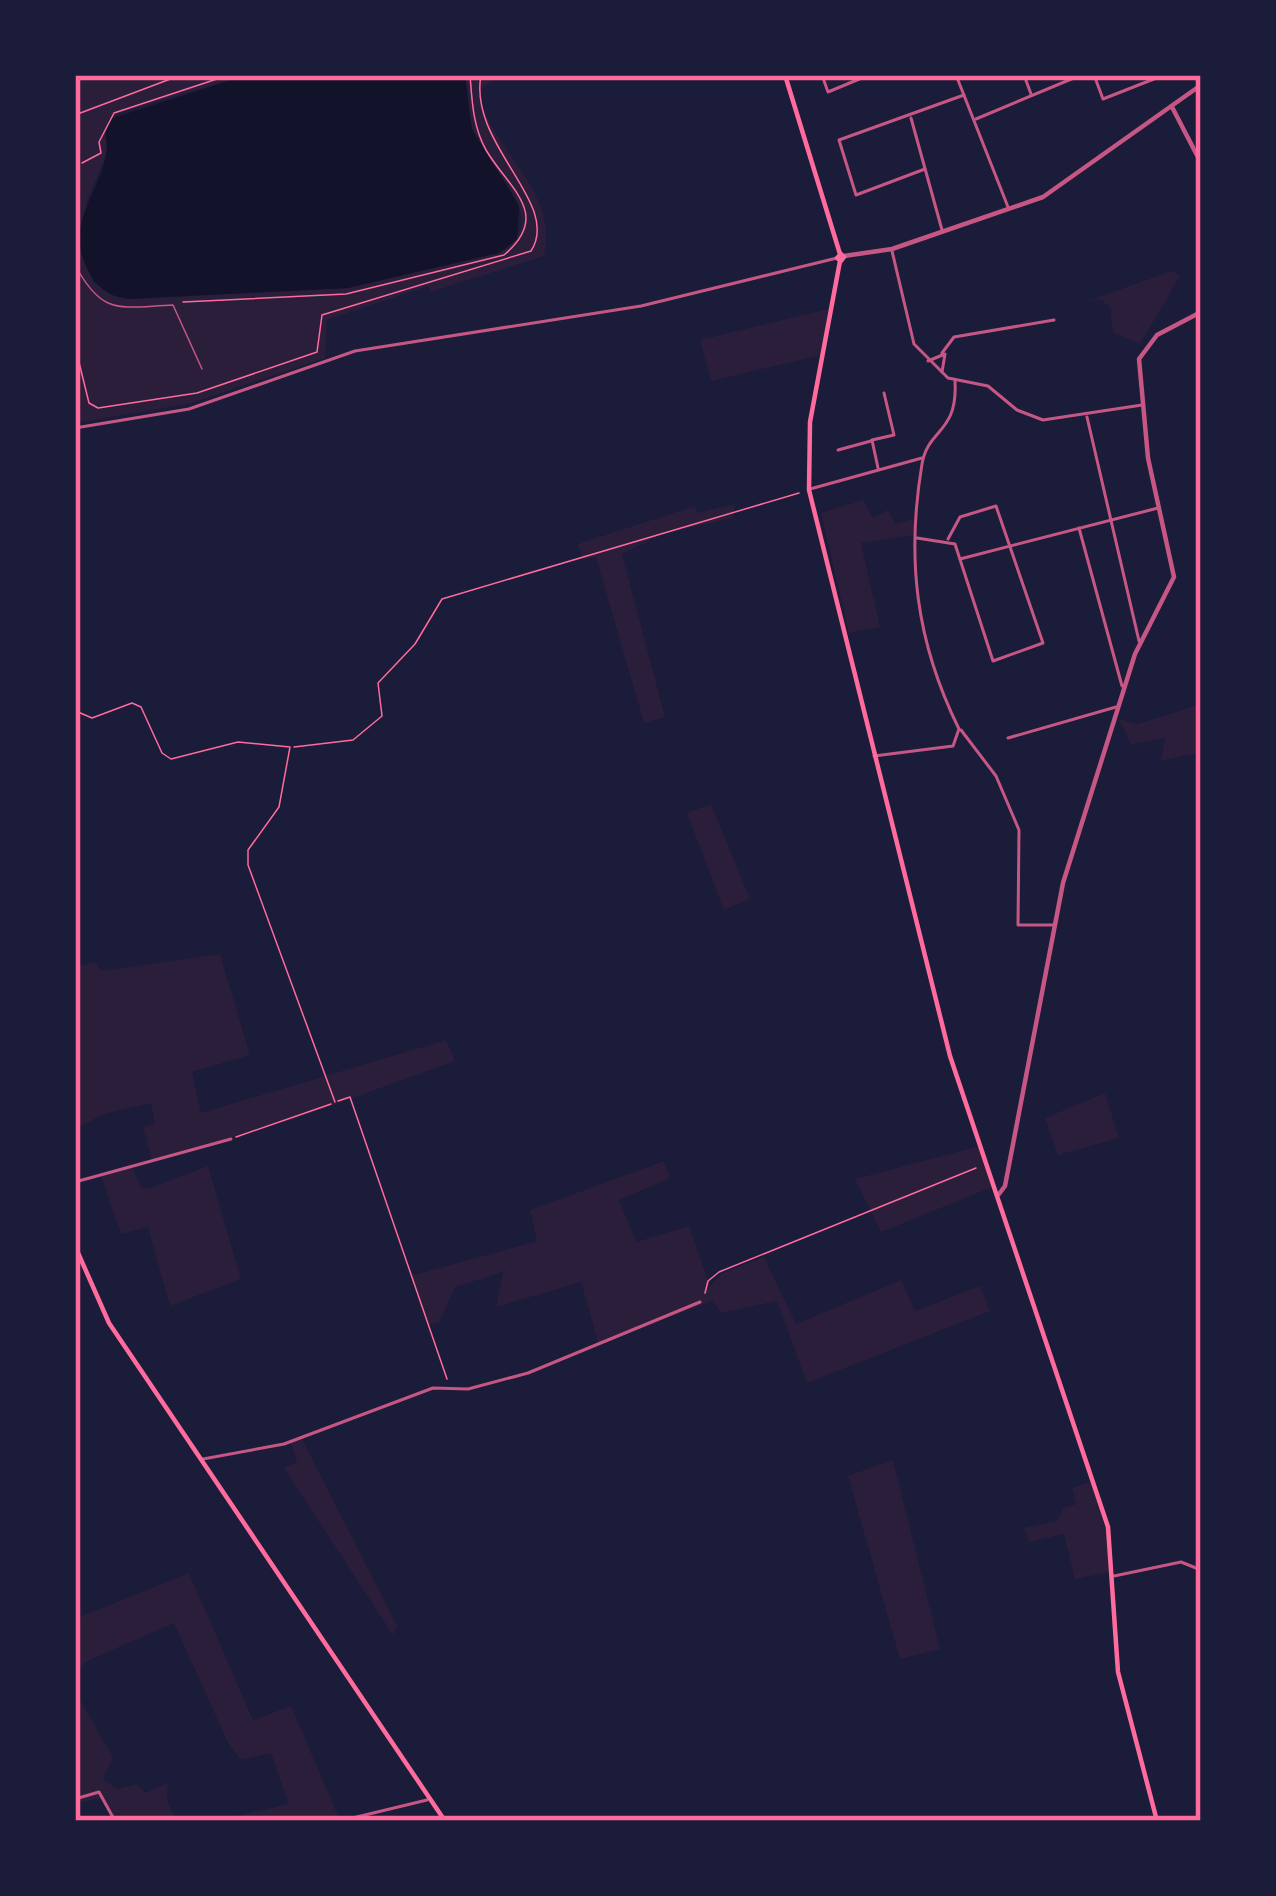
<svg xmlns="http://www.w3.org/2000/svg" width="1276" height="1896" font-family="'Times New Roman',serif">
	<style>
		.green { fill: #2a1e3b }
		.water { fill: #12122b }
		.lines { fill: none; stroke-linecap: round; stroke-linejoin: round }
		.path { stroke: #ff6b9d; stroke-width: 1.5 }
		.service { stroke: #c65784; stroke-width: 1.5 }
		.minor { stroke: #c65784; stroke-width: 3 }
		.tertiary { stroke: #c65784; stroke-width: 4.5 }
		.secondary { stroke: #ff6b9d; stroke-width: 4.5 }
		.neatline { fill: none; stroke: #ff6b9d; stroke-width: 4.5 }
	</style>
	<rect width="100%" height="100%" fill="#1b1b3a"/>
	<g class="green">
		<path d="M247 75 119 113 106 125 108 151 87 201 92 281 113 296 129 299 348 288 506 249C547 215 494 174 478 141 467 120 465 98 465 75H498L478 92C492 152 559 189 544 256L431 292 428 286 327 320 325 358 192 403 75 423V76Z"/>
		<polygon points="1172,271 1180,276 1140,344 1113,333 1110,307 1100,299 1087,301"/>
		<polygon points="828,309 821,355 711,381 700,340"/>
		<polygon points="863,500 873,518 888,510 895,524 917,518 914,535 861,543 880,627 849,633 821,513"/>
		<polygon points="735,504 733,518 662,534 622,554 665,717 644,723 596,557 583,560 578,544 695,506 697,513"/>
		<polygon points="1201,704 1201,752 1161,761 1165,738 1131,744 1119,719 1138,724"/>
		<polygon points="711,804 750,899 724,910 687,813"/>
		<polygon points="220,954 250,1055 192,1072 201,1113 446,1040 455,1061 289,1121 152,1161 143,1127 155,1124 151,1103 104,1114 78,1128 75,967 95,962 102,971"/>
		<polygon points="1105,1093 1119,1138 1058,1155 1045,1118"/>
		<polygon points="980,1146 995,1186 881,1232 855,1179"/>
		<polygon points="664,1161 670,1178 619,1200 636,1242 689,1226 710,1286 721,1274 764,1257 796,1324 901,1280 915,1311 980,1286 990,1311 807,1383 777,1301 721,1313 712,1301 599,1345 581,1282 496,1307 503,1272 455,1287 439,1323 428,1325 411,1276 537,1241 530,1210"/>
		<polygon points="132,1166 140,1187 147,1189 208,1166 241,1279 170,1306 148,1227 121,1234 101,1176"/>
		<polygon points="302,1439 397,1626 393,1635 284,1468 297,1462 291,1442"/>
		<polygon points="893,1460 940,1649 900,1659 848,1476"/>
		<polygon points="1091,1482 1109,1539 1111,1572 1075,1579 1064,1534 1029,1542 1024,1528 1057,1521 1063,1508 1076,1504 1072,1488"/>
		<polygon points="189,1573 253,1720 291,1706 338,1816 214,1821 289,1804 271,1753 241,1760 228,1743 174,1623 85,1662 75,1676 75,1619"/>
		<polygon points="77,1695 113,1757 103,1779 117,1789 137,1784 145,1793 168,1783 167,1799 176,1821 115,1821 101,1798 75,1804"/>
	</g>
	<path class="water" d="M247 75H465L472 129 519 206 517 239 499 253 348 288 129 299C107 296 95 286 86 266 66 222 98 197 106 155 109 142 101 134 110 119Z"/>
	<g class="lines">
		<g class="path">
			<polyline points="75,115 181,75"/>
			<polyline points="82,163 101,153 99,142 114,113 229,75"/>
			<path d="M183 302 346 294 504 255C553 214 508 188 486 150 473 127 472 101 470 75"/>
			<path d="M75 346 89 403 98 408 197 393 317 352 322 315 531 251C562 203 468 145 481 75"/>
			<polyline points="75,701 78,712 92,718 132,703 141,707 162,753 171,759 238,742 290,747 279,807 248,850 248,865 335,1102"/>
			<polyline points="294,747 353,740 382,716 378,683 415,644 442,599 799,493"/>
			<polyline points="338,1101 350,1097 447,1379"/>
			<polyline points="236,1137 331,1104"/>
			<polyline points="705,1293 708,1281 719,1272 976,1168"/>
		</g>
		<g class="service">
			<polyline points="75,168 75,193"/>
			<path d="M75 265C103 317 120 307 173 305L202 369"/>
		</g>
		<g class="minor">
			<polyline points="822,75 828,92 869,75"/>
			<polyline points="956,75 1008,207"/>
			<polyline points="1024,75 1031,94"/>
			<polyline points="1094,75 1103,99 1164,75"/>
			<polyline points="911,118 942,230"/>
			<polyline points="976,119 1081,75"/>
			<polyline points="925,169 856,195 839,140 964,95"/>
			<polyline points="892,251 914,344 948,378 988,386 1017,410 1043,420 1142,405"/>
			<polyline points="942,353 954,337 1054,320"/>
			<polyline points="928,361 945,354 942,372"/>
			<polyline points="1087,417 1139,641"/>
			<polyline points="75,428 189,409 355,351 641,306 837,258"/>
			<polyline points="838,450 871,441"/>
			<polyline points="878,468 872,440 894,435 884,393"/>
			<polyline points="810,489 922,458"/>
			<polyline points="1079,528 1122,686"/>
			<polyline points="917,538 955,544 993,661 1043,643 996,506 960,517 948,539"/>
			<polyline points="960,559 1158,508"/>
			<polyline points="961,730 996,776 1019,830 1018,925 1054,925"/>
			<polyline points="1008,738 1116,707"/>
			<path d="M874 756 953 746 959 729C916 642 906 559 922 464 928 428 958 434 955 381"/>
			<polyline points="75,1182 231,1139"/>
			<polyline points="203,1459 284,1444 433,1388 468,1389 528,1373 700,1302"/>
			<polyline points="1114,1576 1181,1562 1201,1570"/>
			<polyline points="75,1799 99,1792 115,1821"/>
			<polyline points="340,1821 427,1800"/>
		</g>
		<g class="tertiary">
			<polyline points="1172,107 1201,163"/>
			<polyline points="844,256 892,249 1043,197 1201,85"/>
			<polyline points="999,1194 1005,1186 1063,883 1135,654 1174,577 1148,458 1139,359 1157,335 1201,312"/>
		</g>
		<g class="secondary">
			<polyline points="785,75 840,254"/>
			<polygon points="841,254 844,257 841,261 837,258"/>
			<polyline points="840,261 810,422 809,490 950,1056 1108,1527 1118,1672 1157,1821"/>
			<polyline points="75,1246 109,1323 445,1821"/>
		</g>
	</g>
	<rect width="1276" height="1896" fill="none" stroke="#1b1b3a" stroke-width="156"/>
	<rect x="78" y="78" width="1120" height="1740" class="neatline"/>
</svg>
